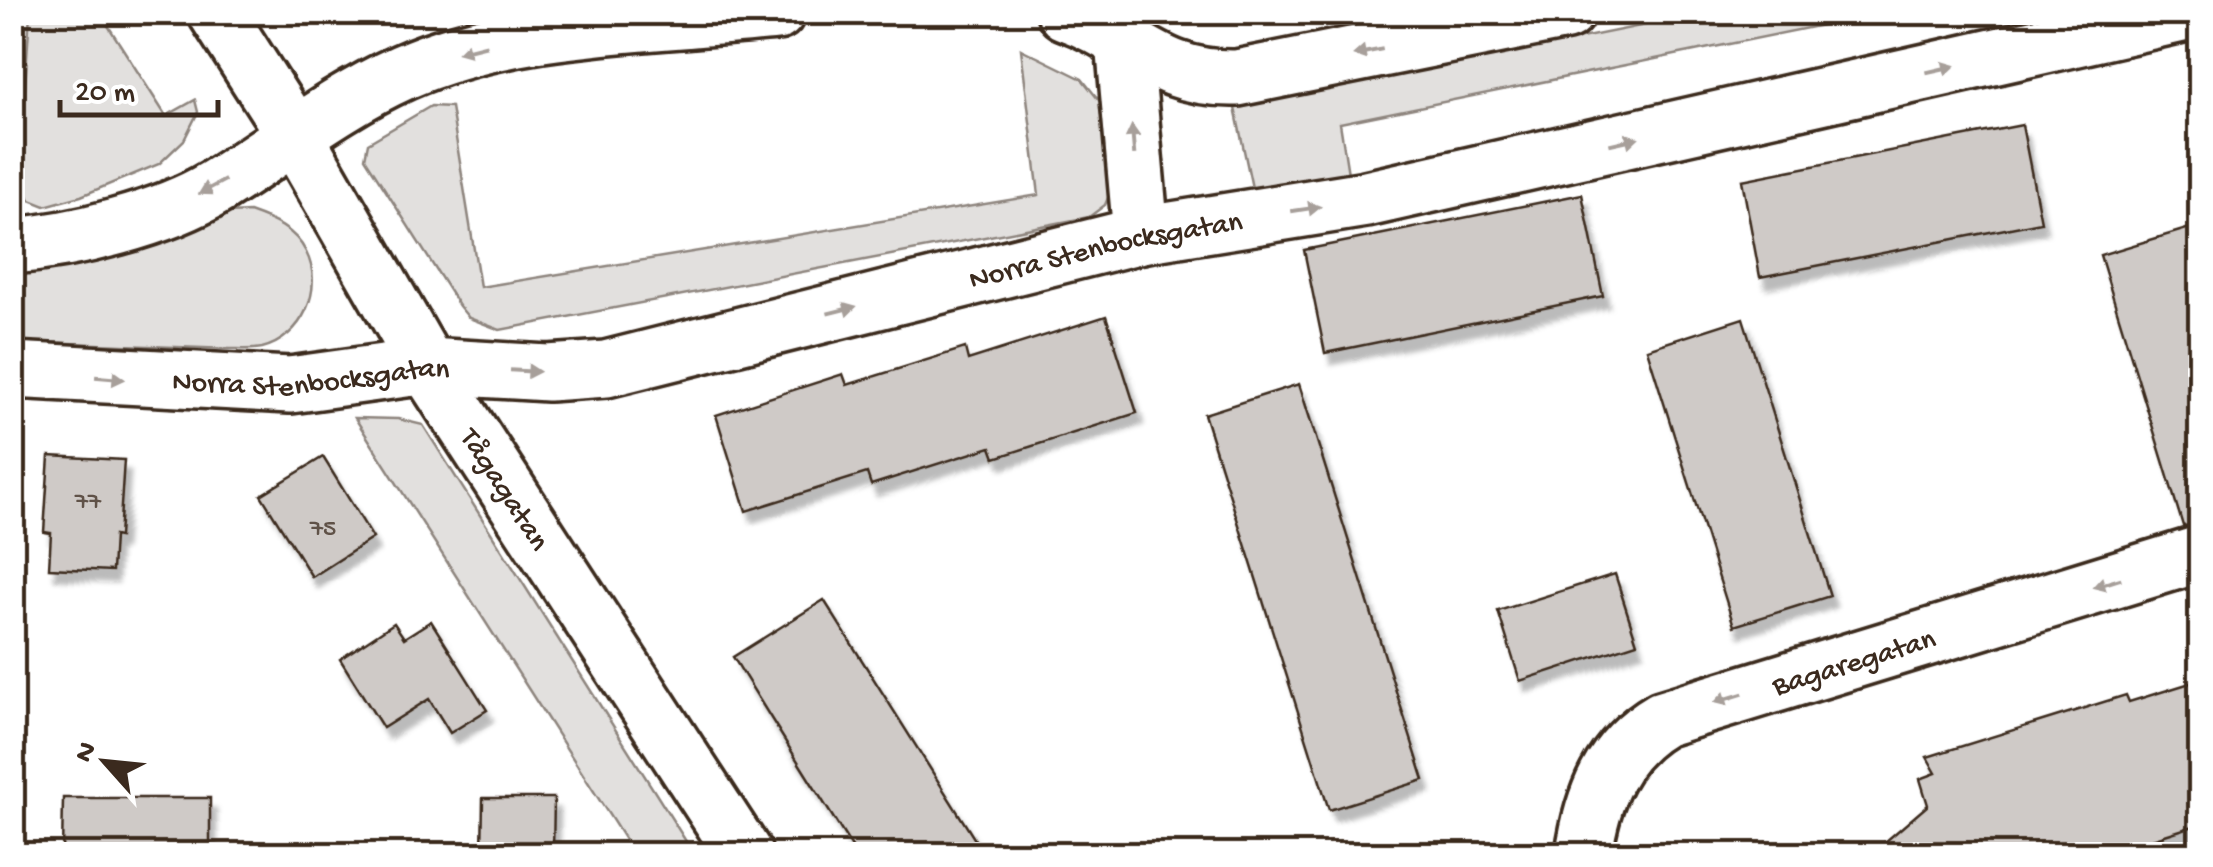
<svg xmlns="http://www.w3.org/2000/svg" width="2213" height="867" font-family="'Gochi Hand',sans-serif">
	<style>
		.green { fill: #e2e0de; stroke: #8e857e; stroke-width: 2.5 }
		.building { fill: #cfcac7; stroke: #3b2a1e; stroke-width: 2.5; filter: url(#shadow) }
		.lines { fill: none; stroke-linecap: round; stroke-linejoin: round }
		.minor-casing { stroke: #3b2a1e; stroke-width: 62 }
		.minor { stroke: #fff; stroke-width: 55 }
		.oneway { fill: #a79f9a }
		.labels { text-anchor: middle; stroke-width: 8; stroke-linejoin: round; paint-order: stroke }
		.number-label { font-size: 25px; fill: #605248 }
		.street-label { font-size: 30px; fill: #3b2a1e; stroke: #fff }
	</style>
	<defs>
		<filter id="shadow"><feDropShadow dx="6" dy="11" stdDeviation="2.5" flood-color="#0004"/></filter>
	</defs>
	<rect width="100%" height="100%" fill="#fff"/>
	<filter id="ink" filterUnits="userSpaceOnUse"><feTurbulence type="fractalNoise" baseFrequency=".01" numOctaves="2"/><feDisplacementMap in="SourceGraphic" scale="20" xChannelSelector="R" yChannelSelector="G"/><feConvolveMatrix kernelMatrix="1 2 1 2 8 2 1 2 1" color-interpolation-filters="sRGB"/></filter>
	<g filter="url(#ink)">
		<g class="green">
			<polygon points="30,13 100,13 166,116 195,100 198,112 184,140 159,164 81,196 45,206 30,200 19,176"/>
			<polygon points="1705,13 1882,13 1340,123 1349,180 1255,202 1235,108"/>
			<polygon points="1021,49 1082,79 1102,104 1112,188 1105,205 1089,217 500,330 469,318 459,306 365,158 368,143 431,106 451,107 480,287 1039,195"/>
			<path d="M249 212C272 220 295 229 306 252 325 289 302 338 262 348 252 350 240 349 230 349L13 341V276L121 256 229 213Z"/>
			<polygon points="355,418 398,419 423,425 694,854 634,854"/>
		</g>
		<g class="building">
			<polygon points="2022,125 2041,222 1760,277 1742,180"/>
			<polygon points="1582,194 1603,296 1325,353 1304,250"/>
			<polygon points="2200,225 2200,524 2183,526 2100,255"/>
			<polygon points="1106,316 1137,413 995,458 991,447 871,485 867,473 746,511 716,415 843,374 847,385 965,348 968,360"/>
			<polygon points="1743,318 1830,596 1734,626 1647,349"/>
			<polygon points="1299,384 1424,780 1329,810 1204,414"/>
			<polygon points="49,456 124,460 119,537 114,536 112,571 49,568 51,533 44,532"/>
			<polygon points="323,457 373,538 312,577 261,495"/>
			<polygon points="1615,574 1637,643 1520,681 1498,611"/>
			<polygon points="824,600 984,854 856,854 782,736 733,657"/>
			<polygon points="431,621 487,710 450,733 429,699 383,728 340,659 394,623 404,638"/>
			<polygon points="2200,680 2200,824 2104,854 1871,854 1928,805 1920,779 1936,773 1927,757 2126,695 2129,702"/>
			<polygon points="63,798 210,798 210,854 62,854"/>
			<polygon points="483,798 554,798 553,854 482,854"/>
		</g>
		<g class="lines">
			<g class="minor-casing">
				<g id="minor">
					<path id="s1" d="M216 12 294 134 427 366 744 854"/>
					<path d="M1065 12C1133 36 1156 80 1237 78L1566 12"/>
					<polyline points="1122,19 1141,235"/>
					<path d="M12 246C73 241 164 219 216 187 278 149 336 102 403 72 517 22 655 25 777 12"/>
					<path id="s2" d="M12 370 290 385 427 366 548 373 606 369 1141 235 1366 199 2191 12"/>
					<path id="s3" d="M1584 854C1592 797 1611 749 1662 719L2200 554"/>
				</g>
			</g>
			<use href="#minor" class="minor"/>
		</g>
		<defs><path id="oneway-solid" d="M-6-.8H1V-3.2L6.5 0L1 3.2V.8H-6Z" transform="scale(2.5)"/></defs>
		<g class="oneway">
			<use href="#oneway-solid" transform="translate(472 49) rotate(166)"/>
			<use href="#oneway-solid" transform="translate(1368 52) rotate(169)"/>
			<use href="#oneway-solid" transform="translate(1941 69) rotate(-13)"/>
			<use href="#oneway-solid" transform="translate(1133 140) rotate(-95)"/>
			<use href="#oneway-solid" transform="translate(1624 141) rotate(-13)"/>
			<use href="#oneway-solid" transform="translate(212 187) rotate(152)"/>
			<use href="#oneway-solid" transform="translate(1306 209) rotate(-9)"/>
			<use href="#oneway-solid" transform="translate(842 310) rotate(-14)"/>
			<use href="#oneway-solid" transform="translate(525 371) rotate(3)"/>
			<use href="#oneway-solid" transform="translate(110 378) rotate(5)"/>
			<use href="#oneway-solid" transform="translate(2107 583) rotate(163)"/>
			<use href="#oneway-solid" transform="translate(1729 698) rotate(163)"/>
		</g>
	</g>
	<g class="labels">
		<g class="number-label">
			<text x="88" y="508">77</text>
			<text x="323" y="535">75</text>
		</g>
		<g class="street-label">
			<text dy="10" stroke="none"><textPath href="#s2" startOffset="1110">Norra Stenbocksgatan</textPath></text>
			<text dy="10" stroke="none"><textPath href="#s2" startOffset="300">Norra Stenbocksgatan</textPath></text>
			<text dy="10" stroke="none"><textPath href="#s1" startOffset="558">Tågagatan</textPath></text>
			<text dy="10" stroke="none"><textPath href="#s3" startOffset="362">Bagaregatan</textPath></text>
		</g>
	</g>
	<rect width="2213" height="867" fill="none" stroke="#fff" stroke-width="50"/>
	<rect x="25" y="25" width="2163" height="817" fill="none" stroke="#3b2a1e" stroke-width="4" filter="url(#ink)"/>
	<g transform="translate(105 762) rotate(297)" stroke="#ffffff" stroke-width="8" paint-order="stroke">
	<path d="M0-8L18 38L0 25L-18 38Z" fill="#3b2a1e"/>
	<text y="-15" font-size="28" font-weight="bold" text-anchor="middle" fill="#3b2a1e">N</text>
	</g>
	<path d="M60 100v15h158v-15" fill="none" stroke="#3b2a1e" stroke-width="5"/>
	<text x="75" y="100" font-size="30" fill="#3b2a1e" stroke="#ffffff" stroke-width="8" paint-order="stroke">20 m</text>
</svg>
